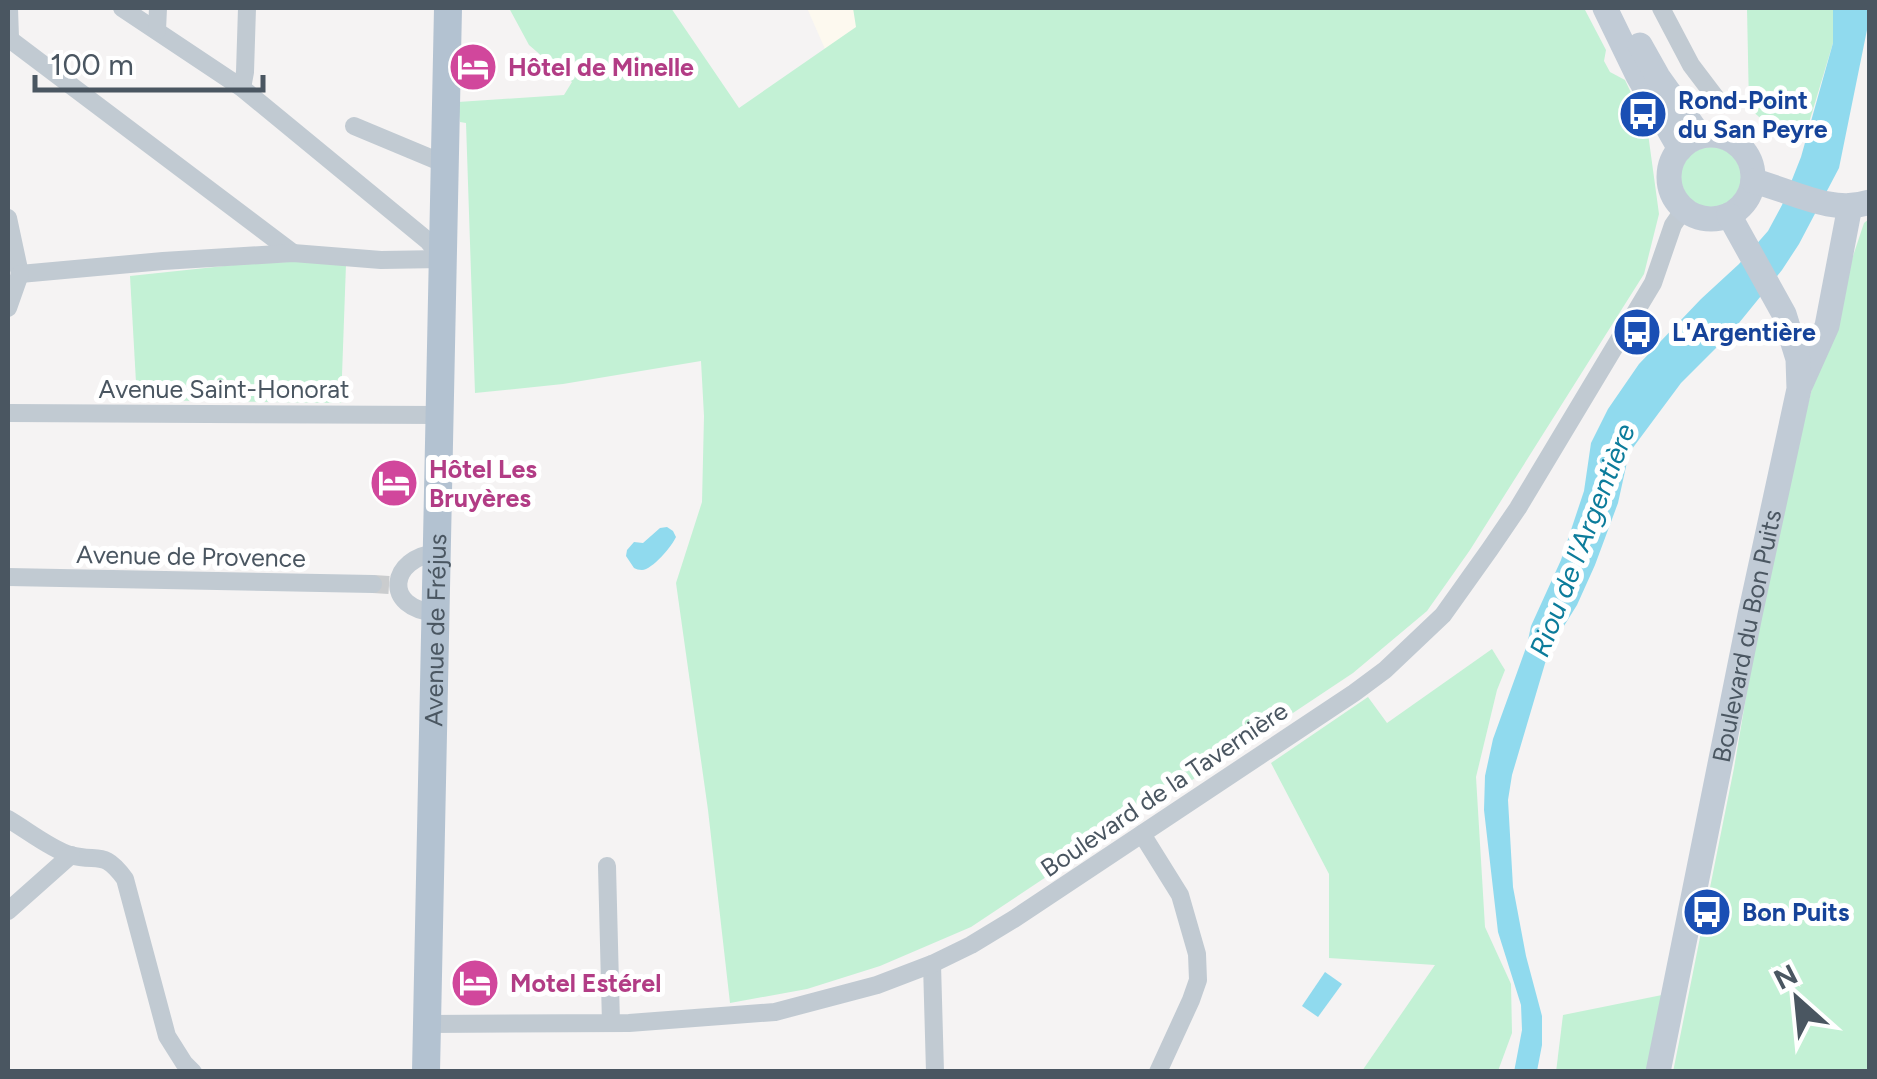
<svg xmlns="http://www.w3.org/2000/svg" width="1877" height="1079" font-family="Figtree,sans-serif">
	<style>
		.commercial { fill: #fdf9ef }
		.green { fill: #c3f1d5 }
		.water { fill: #90daee }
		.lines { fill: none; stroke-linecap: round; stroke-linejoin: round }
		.street-tunnel { stroke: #caccce; stroke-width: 18; stroke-dasharray: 18 9; stroke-linecap: butt }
		.street { stroke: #c1cad2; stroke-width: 18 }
		.secondary { stroke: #c1cbd6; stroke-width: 25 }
		.primary { stroke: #b3c2d1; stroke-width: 28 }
		.labels { text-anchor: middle; stroke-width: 10; stroke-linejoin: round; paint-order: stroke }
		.hotel-label { font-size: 25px; font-weight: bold; fill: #b23c85; stroke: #fff; text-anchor: start }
		.transit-label { font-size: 25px; font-weight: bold; fill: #164399; stroke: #fff; text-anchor: start }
		.street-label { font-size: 25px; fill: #4a5661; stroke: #fff }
		.water-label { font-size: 28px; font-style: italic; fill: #0c7c9b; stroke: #fff }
	</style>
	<rect width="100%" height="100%" fill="#f5f3f3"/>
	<polygon class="commercial" points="807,8 899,8 857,27 825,49"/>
	<g class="green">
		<polygon points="509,8 671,8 739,108 856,27 853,8 1584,8 1606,50 1604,61 1610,72 1625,80 1647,126 1659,214 1644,274 1470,550 1427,611 1353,673 971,927 880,966 807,989 730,1003 708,810 676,583 702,502 704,416 701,361 563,384 475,393 466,123 460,122 458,102 564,95 572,82 529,45"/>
		<path d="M1747 8H1833V43L1805 136C1780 132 1766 126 1749 107Z"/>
		<circle cx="1711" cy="177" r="30"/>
		<polygon points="1869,219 1869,1071 1673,1072 1734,768 1769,561 1821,352 1864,223"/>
		<polygon points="311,261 346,264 341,403 137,400 130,276 243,264"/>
		<polygon points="1492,649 1505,670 1497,690 1476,777 1485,927 1511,984 1512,1033 1498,1071 1362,1071 1435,965 1329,958 1329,874 1271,763 1368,697 1387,723"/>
		<polygon points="1662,995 1649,1071 1556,1072 1563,1015"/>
	</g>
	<g class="water">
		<polygon points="1833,8 1869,8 1869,20 1839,168 1799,244 1782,270 1730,334 1681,383 1629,453 1618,503 1595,565 1577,605 1549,650 1512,775 1508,800 1513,887 1526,956 1542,1016 1542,1045 1537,1071 1514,1072 1522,1030 1521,1005 1498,932 1484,810 1485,776 1493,739 1527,645 1531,626 1561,560 1584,491 1591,443 1608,409 1639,364 1701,299 1739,264 1768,231 1782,205 1801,157 1833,43"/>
		<path d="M667 527 673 531 676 537C672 546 652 570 642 570 639 570 636 569 634 568L626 556 627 550 634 542 643 543 660 528Z"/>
		<polygon points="1325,972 1342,984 1318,1017 1302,1006"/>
	</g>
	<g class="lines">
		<polyline class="street-tunnel" points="373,584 389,585"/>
		<g class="street">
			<polyline points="9,8 10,38"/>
			<polyline points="122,8 242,88 428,241 442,259"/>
			<polyline points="1661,8 1691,65 1716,98"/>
			<polyline points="157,30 158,8"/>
			<polyline points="8,38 293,253"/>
			<polyline points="242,88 245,72 247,8"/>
			<polyline points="354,126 445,164"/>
			<polyline points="8,218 20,274 163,261 293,253 381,260 442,259"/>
			<polyline points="8,308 20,274"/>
			<polyline points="8,413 440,415"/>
			<path d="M437 553C390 557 381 609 437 613"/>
			<polyline points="8,577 373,584"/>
			<path d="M8 819C27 830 49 848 70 855 99 863 103 849 125 879L167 1036 184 1063 193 1072"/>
			<polyline points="1142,834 1180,895 1197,954 1198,980 1191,1000 1158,1072"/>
			<polyline points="607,866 611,1023"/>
			<polyline points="8,911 71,855"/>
			<polyline points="932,964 935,1072"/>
			<polyline points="427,1024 629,1023 775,1012 877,985 932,964 971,945 1014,919 1354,693 1385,670 1443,615 1490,549 1518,508 1653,283 1673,225 1684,209"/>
		</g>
		<g class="secondary">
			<polyline points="1605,8 1638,76 1680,149"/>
			<polyline points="1640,45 1658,77 1700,136"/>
			<circle cx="1711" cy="177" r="42"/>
			<path d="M1753 181C1791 190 1830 215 1870 202"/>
			<polyline points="1801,384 1827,326 1850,206"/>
			<path id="s1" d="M1658 1072 1750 615 1799 389 1798 359 1784 314 1729 215"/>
		</g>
		<path class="primary" id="s2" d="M426 1072 448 8"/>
	</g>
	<defs>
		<g id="hotel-disc" transform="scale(2.5)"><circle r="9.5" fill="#d1479c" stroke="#fff"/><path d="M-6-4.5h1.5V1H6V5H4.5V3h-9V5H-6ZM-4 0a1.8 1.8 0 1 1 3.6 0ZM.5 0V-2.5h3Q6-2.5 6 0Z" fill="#fff"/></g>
		<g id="bus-disc" transform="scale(2.5)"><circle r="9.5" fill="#1a4fb4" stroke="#fff"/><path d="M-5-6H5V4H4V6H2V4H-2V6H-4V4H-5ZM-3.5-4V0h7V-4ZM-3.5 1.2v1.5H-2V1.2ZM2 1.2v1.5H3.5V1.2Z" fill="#fff"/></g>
	</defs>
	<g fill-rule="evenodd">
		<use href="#hotel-disc" x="473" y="67"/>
		<use href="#bus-disc" x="1643" y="114"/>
		<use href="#bus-disc" x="1637" y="332"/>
		<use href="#hotel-disc" x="394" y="483"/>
		<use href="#bus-disc" x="1707" y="912"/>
		<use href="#hotel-disc" x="475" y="983"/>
	</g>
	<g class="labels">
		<g class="hotel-label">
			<text x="508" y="76">Hôtel de Minelle</text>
			<text x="429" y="478">Hôtel Les<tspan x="429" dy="29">Bruyères</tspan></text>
			<text x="510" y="992">Motel Estérel</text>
		</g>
		<g class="transit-label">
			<text x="1678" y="109">Rond-Point<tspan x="1678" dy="29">du San Peyre</tspan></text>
			<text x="1672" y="341">L'Argentière</text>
			<text x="1742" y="921">Bon Puits</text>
		</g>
		<g class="street-label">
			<text x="224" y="398">Avenue Saint-Honorat</text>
			<text transform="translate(191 556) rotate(1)" y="9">Avenue de Provence</text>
			<text dy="9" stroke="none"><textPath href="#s2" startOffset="442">Avenue de Fréjus</textPath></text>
			<text dy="9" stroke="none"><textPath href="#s1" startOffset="445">Boulevard du Bon Puits</textPath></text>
			<text transform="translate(1164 789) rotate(-34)" y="9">Boulevard de la Tavernière</text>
		</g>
		<g class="water-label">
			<text transform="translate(1582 540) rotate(-69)" y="10">Riou de l'Argentière</text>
		</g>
	</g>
	<rect width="1877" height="1079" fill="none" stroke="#4a5661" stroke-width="20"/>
	<g transform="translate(1797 999) rotate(333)" stroke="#ffffff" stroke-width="8" paint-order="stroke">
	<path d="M0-8L18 38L0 25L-18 38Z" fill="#4a5661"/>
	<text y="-15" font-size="28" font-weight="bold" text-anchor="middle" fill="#4a5661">N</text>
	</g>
	<path d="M35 75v15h228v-15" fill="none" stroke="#4a5661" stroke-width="5"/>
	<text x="50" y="75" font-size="30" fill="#4a5661" stroke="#ffffff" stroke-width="8" paint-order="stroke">100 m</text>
</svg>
